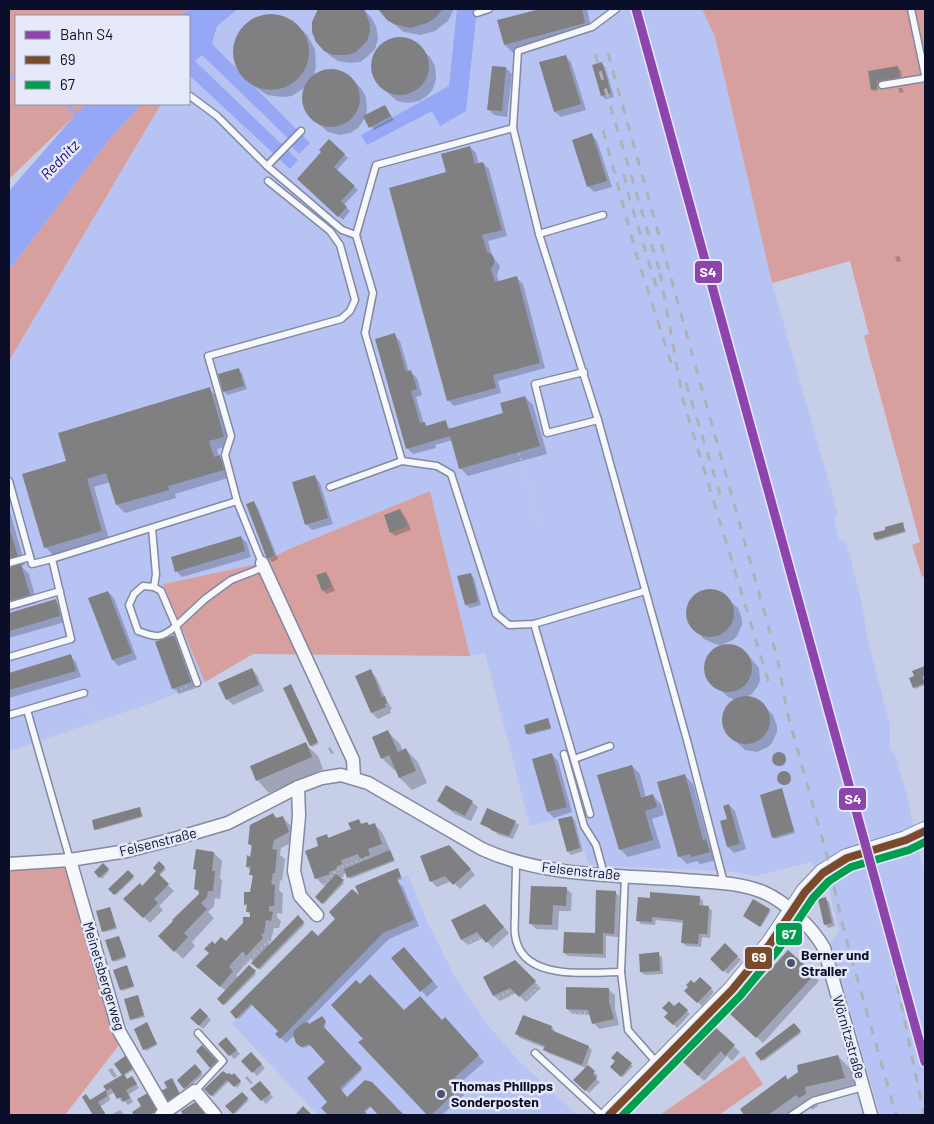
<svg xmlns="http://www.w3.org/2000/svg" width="934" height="1124" font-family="Barlow,sans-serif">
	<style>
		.built { fill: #b7c4f3 }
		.green { fill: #d89f9f }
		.water { fill: #95a7f5 }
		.shadow { fill: #0003 }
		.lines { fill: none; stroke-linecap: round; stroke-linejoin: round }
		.stream { stroke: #95a7f5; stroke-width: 3 }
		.building { fill: #808083 }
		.service-casing { stroke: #8389a0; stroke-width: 9 }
		.minor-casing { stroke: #8389a0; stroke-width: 15 }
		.secondary-casing { stroke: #8389a0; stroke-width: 20 }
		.path { stroke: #c7c9d1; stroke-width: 2; stroke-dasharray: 1 4; stroke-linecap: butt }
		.service { stroke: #f7f8fb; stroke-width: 6 }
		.minor { stroke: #f7f8fb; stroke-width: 12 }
		.secondary { stroke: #f7f8fb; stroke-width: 18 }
		.rail { stroke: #b0b1b8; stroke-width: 3; stroke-dasharray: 9 9; stroke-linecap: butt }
		.bus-1-casing { stroke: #e5e9f9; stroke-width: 11 }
		.bus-2-casing { stroke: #e5e9f9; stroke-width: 11 }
		.bus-1 { stroke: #7a4b2a; stroke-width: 8 }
		.bus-2 { stroke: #009e4f; stroke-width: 8 }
		.rail-1-casing { stroke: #e5e9f9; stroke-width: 12 }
		.rail-1 { stroke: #8e44ad; stroke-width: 9 }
		.poi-dot { fill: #4c516c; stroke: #e5e9f9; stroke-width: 2 }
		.labels { text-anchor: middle; stroke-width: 5; stroke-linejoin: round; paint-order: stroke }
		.street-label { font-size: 14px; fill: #0a0e29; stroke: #e5e9f9 }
		.poi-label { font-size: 14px; font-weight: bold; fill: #0a0e29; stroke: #e5e9f9; text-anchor: start }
		.water-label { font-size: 15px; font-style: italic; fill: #190582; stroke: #e5e9f9 }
		.line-badge { stroke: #e5e9f9; stroke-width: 2 }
		.badge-label { font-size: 14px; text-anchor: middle; font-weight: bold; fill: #fff }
	</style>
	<rect width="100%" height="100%" fill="#c7cee7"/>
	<g class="built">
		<polygon points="238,9 702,9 715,37 772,283 838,514 834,520 839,539 846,542 862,603 867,637 890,725 890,748 896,757 906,792 925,879 925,1115 880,1115 831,943 839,931 828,886 811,862 755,876 737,872 589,865 572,815 530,826 485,653 470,656 430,491 289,549 262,563 164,583 205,682 155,702 9,751 9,361 161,104 189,104 189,67 212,44 217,26"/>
		<polygon points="408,875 425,917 455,977 487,1024 519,1061 577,1115 318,1115 232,1024 358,895"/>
	</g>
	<g class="green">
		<polygon points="9,9 191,9 179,16 16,16 16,104 87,104 9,179"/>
		<polygon points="702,9 925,9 925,576 922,577 912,545 920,542 864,336 869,334 850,261 772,283 715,37"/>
		<polygon points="142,104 161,104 9,361 9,270 111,137"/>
		<polygon points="430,491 470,656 253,654 205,682 163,584 262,563 289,549"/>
		<polygon points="68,865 119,1045 65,1115 9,1115 9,870"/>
		<polygon points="744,1056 763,1084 719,1115 660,1115"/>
	</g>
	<g class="water">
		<polygon points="191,9 238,9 217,26 212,44 310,143 299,154 292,147 294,144 202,55 195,61 298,160 290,169 189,75 189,16 179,16"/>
		<polygon points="457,9 477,9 466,111 440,126 432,111 367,145 361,135 449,86"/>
		<polygon points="87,104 142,104 111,137 9,270 9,191 76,114"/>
	</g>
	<g class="shadow">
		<polygon points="319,9 363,9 371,17 376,26 378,39 375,49 368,56 360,62 349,63 338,61 329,55 321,46 314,17"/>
		<polygon points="379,9 454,9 448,21 435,31 420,35 404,32 391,22"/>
		<polygon points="545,9 587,9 592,31 513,53 505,45 499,21"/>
		<polygon points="276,15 284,17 298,26 307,35 315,49 316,66 314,75 322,71 333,69 342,72 361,88 366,97 367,110 366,116 385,106 394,120 374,130 365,118 358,128 350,133 339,135 328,132 310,117 305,108 303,98 304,88 292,96 283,97 267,95 254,86 245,77 236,63 235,47 237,39 246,25 260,17"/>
		<polygon points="402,38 411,41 430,57 435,66 436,79 433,89 427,96 419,101 408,103 397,101 380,86 374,77 372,67 373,57 382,45 391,40"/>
		<polygon points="565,56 571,62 586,110 561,117 555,112"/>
		<polygon points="602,64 605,67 614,97 606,99 602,96"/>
		<polygon points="897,67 901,71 902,80 877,85 878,90 874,91 872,89 871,82"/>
		<polygon points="506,68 512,74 507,117 494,115 488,109"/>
		<polygon points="898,88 902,88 904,92 900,93"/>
		<polygon points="592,135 597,141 612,187 594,192 589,187"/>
		<polygon points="329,141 348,158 336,171 358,190 344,205 350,211 343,220 298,179 323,152"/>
		<polygon points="470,147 476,153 479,164 483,163 489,169 507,236 488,241 492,256 500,266 497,275 499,283 517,278 523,284 545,368 498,381 501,393 454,406 448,400 447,173"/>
		<polygon points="899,256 901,261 897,262 895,257"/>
		<polygon points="394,335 400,341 409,372 411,372 417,378 422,395 416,397 424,424 428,427 445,422 450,429 505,414 525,397 533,405 547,454 468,476 460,468 453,440 435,445 436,448 413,454 407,448"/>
		<polygon points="239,370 242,373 247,389 228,395 224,392"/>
		<polygon points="209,389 217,397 232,445 217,449 219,457 227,465 231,477 175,494 176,498 125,513 117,505 110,482 94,487 109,539 53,555 45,547 68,462"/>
		<polygon points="315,477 320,483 333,524 312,530 306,524"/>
		<polygon points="253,503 257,506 278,559 272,562 268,558"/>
		<polygon points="9,508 25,565 21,566 29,574 37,603 9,611"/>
		<polygon points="400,510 407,520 411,530 395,536 391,532"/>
		<polygon points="902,523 906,532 877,541 876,539"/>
		<polygon points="241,537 247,543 251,557 182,577 177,572 172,558"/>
		<polygon points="326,573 329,577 335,591 326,594 323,590"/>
		<polygon points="471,574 474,578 481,605 470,608 466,605"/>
		<polygon points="714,590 720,592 738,608 742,619 742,625 737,636 733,640 721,645 715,644 704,639 692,626 687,615 688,609 693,598 697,594 702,591"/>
		<polygon points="108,592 114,598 137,659 118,666 113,660 90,599"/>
		<polygon points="55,601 61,607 65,622 9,638 9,614"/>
		<polygon points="174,636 180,642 196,688 179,694 173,688"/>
		<polygon points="732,645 738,647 747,654 759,668 760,680 758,686 751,695 747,696 755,699 765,707 773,715 777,726 777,732 772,743 768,747 757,752 745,750 727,733 723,722 723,716 728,705 735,700 728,697 710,681 706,670 708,658 715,649 720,646"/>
		<polygon points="70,656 76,662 81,677 9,698 9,674"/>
		<polygon points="925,667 925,677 923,678 925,685 915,689 914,687 915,677 913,672"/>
		<polygon points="252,669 257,675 264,691 233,705 227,699"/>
		<polygon points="370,671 376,677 386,699 392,709 390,710 391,713 378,719 372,713 357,676"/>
		<polygon points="291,686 318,744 312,747 311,745"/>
		<polygon points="548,719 551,729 529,735 527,734 525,726"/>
		<polygon points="388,732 400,744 403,751 406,750 418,762 427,783 412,790 400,778 396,769 394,770 382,758"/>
		<polygon points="305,744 318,756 323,769 269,793 257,780"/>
		<polygon points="330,747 334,753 331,754 328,748"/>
		<circle cx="780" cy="760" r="6"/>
		<polygon points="552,755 558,761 572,812 554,818 548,812 534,760"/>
		<polygon points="632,766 640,774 646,798 653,796 661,804 664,815 652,819 661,848 628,857 620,849"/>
		<circle cx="785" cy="779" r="6"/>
		<polygon points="685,776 693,784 709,844 714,849 717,860 700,864 697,861 687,864 679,856"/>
		<polygon points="782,790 795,833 775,839 773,837"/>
		<polygon points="439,801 472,802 478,807 471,821 455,814"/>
		<polygon points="729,805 735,811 746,849 734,853 728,847"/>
		<polygon points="139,808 143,817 97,830 95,829"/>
		<polygon points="273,814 277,819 282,817 290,825 296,840 281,848 280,855 285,859 282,881 280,880 279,890 283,894 282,914 277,913 277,917 281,921 279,928 274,928 271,941 268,944 270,946 298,917 305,924 260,970 251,959 236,975 239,978 249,967 256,974 225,1005 218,999 226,991 206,974 216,946 226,943 251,919 251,915 247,911 248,907 245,904 251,893 253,877 251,874 251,871 247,867 251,859 252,847 249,844"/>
		<polygon points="571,817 575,821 583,851 571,855 568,851"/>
		<polygon points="359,821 363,825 370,826 374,824 382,832 395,861 350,879 346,873 343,875 344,877 339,878 344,883 324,904 317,897 328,885 324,886 316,878 320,847 326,835 329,839 353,830"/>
		<polygon points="515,822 519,825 513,839 499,835 482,823"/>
		<polygon points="455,852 475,875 460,889 452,881 437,887 431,881"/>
		<polygon points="214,853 222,861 220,878 222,880 220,899 215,898 214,906 208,912 214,918 192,942 195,946 183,959 160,936 200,894 195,889 197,871 195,869"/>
		<polygon points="159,863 166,869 159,876 174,891 159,906 163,910 150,923 125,899 142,887 158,871"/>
		<polygon points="103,865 109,871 102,879 96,872"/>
		<polygon points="399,871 402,879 397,881 403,887 419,926 389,939 306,1023 310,1026 322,1018 326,1023 324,1028 362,1070 341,1091 347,1099 371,1083 402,1115 380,1115 372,1106 364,1113 366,1115 330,1115 323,1108 329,1102 326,1062 312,1045 303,1048 299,1045 296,1034 286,1043 277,1034 280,1031 253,1004 239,1019 232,1012 318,938 358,897"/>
		<polygon points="128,872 134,878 116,895 110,889"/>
		<polygon points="566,888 572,894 571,911 559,911 558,930 536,929 530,923"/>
		<polygon points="615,892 619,896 618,937 606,936 606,958 568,956 564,953 596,934"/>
		<polygon points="699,897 703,901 703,907 709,908 712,911 710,938 702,937 701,947 686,946 682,942 684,923 656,920 655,925 641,924 638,920"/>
		<polygon points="826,899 829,902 835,926 828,928 825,924"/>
		<polygon points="110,908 117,929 105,932 103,931"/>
		<polygon points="769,910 771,911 761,927 746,918"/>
		<polygon points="490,911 509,933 493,948 484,938 468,945 462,940 453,921"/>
		<polygon points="119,938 126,958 114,962 113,960"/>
		<polygon points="725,945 741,960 728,974 712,959"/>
		<polygon points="409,954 438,987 427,997 392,958"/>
		<polygon points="658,954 662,957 663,974 645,975 641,972"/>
		<polygon points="515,962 541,988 526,1002 516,993 500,1001 494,996 485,977"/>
		<polygon points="127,967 134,987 122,991 121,989"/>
		<polygon points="814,975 819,981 763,1043 737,1019"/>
		<polygon points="700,978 714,992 702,1006 686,991"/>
		<polygon points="609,990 615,995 615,1009 619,1025 599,1029 594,1023 591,1015 573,1014 567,1009"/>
		<polygon points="138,996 145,1017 132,1020 131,1019"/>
		<polygon points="679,1003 690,1014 677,1028 666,1017"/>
		<polygon points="200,1009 211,1020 203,1029 192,1018"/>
		<polygon points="404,1012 450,1024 484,1062 457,1086 464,1095 442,1115 429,1115 360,1043"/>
		<polygon points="148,1025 157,1045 146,1051 144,1049"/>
		<polygon points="794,1025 801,1033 764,1061 757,1053"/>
		<polygon points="552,1027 555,1031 554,1033 589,1047 592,1050 587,1065 598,1076 595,1078 600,1082 589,1093 575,1080 586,1068 548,1053 544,1049 545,1048 520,1038 517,1034"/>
		<polygon points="715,1029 740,1052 732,1061 727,1056 704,1081 685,1062"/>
		<polygon points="229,1042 240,1054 234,1059 220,1044"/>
		<polygon points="617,1052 633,1066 623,1077 611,1067 616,1061"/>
		<polygon points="251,1053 265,1068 257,1076 243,1061"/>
		<polygon points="838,1056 850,1068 856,1090 816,1099 818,1106 812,1110 809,1106 796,1115 745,1115 742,1109 786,1077 789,1080"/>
		<polygon points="127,1059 133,1070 124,1076 128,1080 132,1078 139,1088 129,1094 133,1102 128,1105 124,1100 122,1102 115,1092 109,1095 110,1100 100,1107 106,1115 95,1115 83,1098 86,1095 91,1101 107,1090 105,1086 124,1075"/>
		<polygon points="195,1066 203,1075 187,1089 178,1080"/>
		<polygon points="112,1068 117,1076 114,1078 108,1070"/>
		<polygon points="234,1075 241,1083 237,1088 230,1080 213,1097 206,1089"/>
		<polygon points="247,1076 253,1083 251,1084 245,1078"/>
		<polygon points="260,1083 273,1097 266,1104 252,1089"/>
		<polygon points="242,1094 249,1100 235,1114 227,1106"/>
		<polygon points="120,1110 125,1115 111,1115"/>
	</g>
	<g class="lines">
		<g class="stream">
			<polyline points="9,75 16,79"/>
			<polyline points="66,104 78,116"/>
		</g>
	</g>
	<g class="building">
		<polygon points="318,9 364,9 370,24 370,31 367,41 356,52 347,55 333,55 324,51 316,42 312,32 312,22"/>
		<polygon points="378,9 443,9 434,19 427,23 411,28 394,24 387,20"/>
		<polygon points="540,9 582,9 585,23 504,45 497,20"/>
		<circle cx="271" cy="52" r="38"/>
		<circle cx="400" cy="66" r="29"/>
		<polygon points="566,55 581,104 554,112 539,62"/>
		<polygon points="602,62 611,93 601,96 592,65"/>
		<polygon points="492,66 506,67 502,111 487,110"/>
		<polygon points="898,66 899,77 876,81 877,89 871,90 868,71"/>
		<circle cx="331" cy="98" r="29"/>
		<polygon points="385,105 391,116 369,128 363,116"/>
		<polygon points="592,133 607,181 587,187 572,140"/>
		<polygon points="329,139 345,154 334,167 355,186 341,201 347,207 338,217 297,179 321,152 319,150"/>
		<polygon points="470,146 475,164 483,162 502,230 482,235 487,252 492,254 494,259 494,264 491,269 495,282 517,276 540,363 493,375 496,388 447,401 389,188 446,172 441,154"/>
		<polygon points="395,333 406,372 411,370 417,389 411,391 420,423 425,422 426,426 446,420 448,429 503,413 500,403 525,396 540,446 459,469 450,436 406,449 375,339"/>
		<polygon points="239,368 244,386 223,392 218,374"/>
		<polygon points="210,387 224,437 209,441 214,457 220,455 224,470 168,486 169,490 116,505 106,473 87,479 102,531 44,548 22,474 66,461 58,433"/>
		<polygon points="315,475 328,518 305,525 292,482"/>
		<polygon points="254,501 275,556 267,559 246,504"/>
		<polygon points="400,509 408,526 390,533 384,515"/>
		<polygon points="903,522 905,531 875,540 873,533 885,530 885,527"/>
		<polygon points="9,527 18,557 9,560"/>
		<polygon points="241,536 245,551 175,572 171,557"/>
		<polygon points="21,564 30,595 9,601 9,568"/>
		<polygon points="326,572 332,587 322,591 316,575"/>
		<polygon points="471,573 478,602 465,605 457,576"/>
		<circle cx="710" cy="613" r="24"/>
		<polygon points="108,591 132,653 112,660 88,598"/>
		<polygon points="56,599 60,616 9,631 9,613"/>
		<polygon points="174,635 191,682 172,689 155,642"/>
		<circle cx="728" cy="668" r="24"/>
		<polygon points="71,654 76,671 9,690 9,673"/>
		<polygon points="925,666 925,675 922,676 925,683 913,688 909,678 914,676 912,671"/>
		<polygon points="252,668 259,685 226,700 218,683"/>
		<polygon points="371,669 382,697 385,696 387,703 385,704 386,707 371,713 355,676"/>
		<polygon points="291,684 318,742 310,746 283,688"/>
		<circle cx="746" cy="720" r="24"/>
		<polygon points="548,718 551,728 526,734 524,725"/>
		<polygon points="388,730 398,752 406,748 416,771 399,778 389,755 381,759 372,737"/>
		<polygon points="306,742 312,757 256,781 250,766"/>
		<circle cx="779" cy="759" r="7"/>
		<polygon points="552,753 567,807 547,812 532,759"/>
		<polygon points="632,765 641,798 653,794 657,807 645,811 653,840 619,850 597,775"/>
		<circle cx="784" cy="778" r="7"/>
		<polygon points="685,774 703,840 706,839 710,852 691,857 690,854 678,857 657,782"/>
		<polygon points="446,785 473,801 465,816 454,810 453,811 437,801"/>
		<polygon points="782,788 794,831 772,838 760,795"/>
		<polygon points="729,804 740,844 727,847 720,821 727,819 723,806"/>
		<polygon points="140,807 142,816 94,830 92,820"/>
		<polygon points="487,808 516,821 509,836 491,830 491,829 480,824"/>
		<polygon points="273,813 276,818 283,816 289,832 274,840 272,849 277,850 275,873 273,873 271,884 275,885 274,906 269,906 269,911 273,912 271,921 266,920 264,933 261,935 263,938 246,956 243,951 231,964 229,967 233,971 220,987 196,966 209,953 204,949 212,941 215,944 221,937 226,941 243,923 243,917 250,917 250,912 246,912 247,904 244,905 244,892 250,892 253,875 249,875 251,866 246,867 247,855 250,857 252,845 248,844 250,825"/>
		<polygon points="572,816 580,848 567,852 558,819"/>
		<polygon points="359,819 361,824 367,822 369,825 375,823 382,844 368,849 370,855 360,859 358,854 341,860 342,864 336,867 337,869 329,872 330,874 315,879 305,851 318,846 316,838 327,834 328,838 351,829 348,823"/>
		<polygon points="449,845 471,869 453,885 445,876 430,882 420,856"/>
		<polygon points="196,849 214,852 212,871 215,871 213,891 208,891 207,897 201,903 207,909 184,933 188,937 174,952 158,936 173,921 172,920 199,894 199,890 194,889 196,870 193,869"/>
		<polygon points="390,850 394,860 347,878 344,869"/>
		<polygon points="159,861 165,867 159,874 169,884 154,899 158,903 143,918 123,899 140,883 142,886 156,871 153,868"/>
		<polygon points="103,863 109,869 99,878 94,872"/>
		<polygon points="398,868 401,877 397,879 414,920 383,933 280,1039 275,1034 278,1031 251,1004 236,1019 230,1012 312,930 318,936 335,919 329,912 352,889 359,895 355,886"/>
		<polygon points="128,870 134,876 114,895 108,889"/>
		<polygon points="336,874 344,880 322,904 315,897"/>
		<polygon points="531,886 567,887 566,906 553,905 552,925 529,924"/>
		<polygon points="596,890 616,891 614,934 603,933 603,954 563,953 564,932 595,933"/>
		<polygon points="650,892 700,896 699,905 709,906 707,934 699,934 698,944 681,943 683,920 652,917 652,922 636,921 638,897 650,898"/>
		<polygon points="826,897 832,923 824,925 818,899"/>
		<polygon points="753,899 770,909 760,927 743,916"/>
		<polygon points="485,904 504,927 486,943 477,932 461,940 451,920"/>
		<polygon points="110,907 116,927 102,932 96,911"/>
		<polygon points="298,915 304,922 258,969 251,963"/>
		<polygon points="119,936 126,956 112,961 105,940"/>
		<polygon points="725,943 738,956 723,972 710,959"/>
		<polygon points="404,947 433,981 420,992 391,958"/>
		<polygon points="788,950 815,974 756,1038 730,1014"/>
		<polygon points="659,952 660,971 640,972 639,954"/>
		<polygon points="515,960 536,981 519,997 510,988 493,996 483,977"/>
		<polygon points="127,965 134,986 120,990 113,970"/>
		<polygon points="249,965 256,971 223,1005 217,999"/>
		<polygon points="370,974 404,1010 420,996 442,1020 445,1017 479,1055 452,1080 459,1089 431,1115 427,1115 358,1042 363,1039 331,1005 356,980 360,984"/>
		<polygon points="700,977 712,988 697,1003 684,991 688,987 686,985 691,980 694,983"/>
		<polygon points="566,987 609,988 609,1002 614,1019 592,1024 588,1010 566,1009"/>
		<polygon points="138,995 144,1015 130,1020 124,999"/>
		<polygon points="669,1001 674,1006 679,1002 688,1010 673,1025 664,1017 668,1013 662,1008"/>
		<polygon points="200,1008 208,1016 199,1026 190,1018"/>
		<polygon points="523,1015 552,1026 551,1030 589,1046 582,1065 543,1050 545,1046 515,1034"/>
		<polygon points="322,1016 326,1021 323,1026 362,1068 340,1088 347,1097 365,1080 372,1082 404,1115 378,1115 370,1106 364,1111 368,1115 328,1115 321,1108 327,1102 307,1078 325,1062 309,1044 301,1047 296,1043 293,1035 294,1031 303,1023 308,1022 309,1024"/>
		<polygon points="147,1022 157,1044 143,1050 134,1029"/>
		<polygon points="794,1023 801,1031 761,1061 755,1053"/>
		<polygon points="715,1027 735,1045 725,1056 721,1051 698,1076 683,1062"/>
		<polygon points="226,1037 237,1050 229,1056 218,1044"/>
		<polygon points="202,1045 217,1061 210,1068 196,1051"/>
		<polygon points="617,1051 632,1063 621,1077 610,1067 615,1061 611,1058"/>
		<polygon points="251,1052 262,1064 252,1073 241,1061"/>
		<polygon points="838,1055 845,1078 805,1087 806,1094 799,1098 796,1095 768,1115 744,1115 740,1109 786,1075 787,1080 798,1072 797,1065"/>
		<polygon points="125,1056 133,1068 124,1074 127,1079 132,1076 137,1084 126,1090 130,1098 123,1102 121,1097 117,1099 111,1088 106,1091 107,1096 98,1102 106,1115 93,1115 82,1097 86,1094 90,1100 106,1090 103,1086 122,1075 114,1064"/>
		<polygon points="195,1064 202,1072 184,1089 177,1080"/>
		<polygon points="588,1065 595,1071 593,1074 597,1078 585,1091 573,1080"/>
		<polygon points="223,1071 227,1074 229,1073 232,1075 234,1073 241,1081 234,1087 227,1080 211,1096 204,1089"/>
		<polygon points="172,1078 180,1094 164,1103 158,1092 167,1088 164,1082"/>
		<polygon points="260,1081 271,1093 261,1101 250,1089"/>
		<polygon points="242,1092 248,1098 233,1114 225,1106"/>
		<polygon points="148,1093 159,1110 150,1115 134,1115 132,1112 141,1106 137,1099"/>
		<polygon points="197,1101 205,1113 201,1115 183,1115 181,1111"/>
		<polygon points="303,1106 312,1115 297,1115 296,1114"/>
	</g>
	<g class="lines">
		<g class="service-casing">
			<g id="service">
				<polyline points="616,9 592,27 518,51 513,128 539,234 598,420 688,744 724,883"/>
				<polyline points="911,9 925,75"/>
				<polyline points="477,13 489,9"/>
				<polyline points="882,85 925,78"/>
				<polyline points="190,96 217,116 267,166 342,230 356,235"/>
				<polyline points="267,166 301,131"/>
				<polyline points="539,234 603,215"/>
				<polyline points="584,372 535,384 547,433 598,420"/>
				<polyline points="402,461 365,333 373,293 356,235 376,165 513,128"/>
				<polyline points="9,481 32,564 52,559"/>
				<polyline points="330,487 402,461 437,466 451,474 496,614 509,625 534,624 645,591"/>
				<polyline points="237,501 225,455 231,436 208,356 341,319 350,311 355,300 340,245 330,231 268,181"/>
				<polyline points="152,528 156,574 154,587"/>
				<polyline points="9,563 30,557"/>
				<path d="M143 586 154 587 161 591 176 626C161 639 157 638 138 631L129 605 134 594Z"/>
				<polyline points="9,606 60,591"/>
				<polyline points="534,624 590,814"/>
				<polyline points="9,657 71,639 52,559 237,501 262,563"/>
				<polyline points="197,683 176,626 205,599 231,580 264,567"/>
				<polyline points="27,710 70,860"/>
				<polyline points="9,715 84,693"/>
				<polyline points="564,754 584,826 596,845 604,874"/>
				<polyline points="574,759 610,746"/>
				<path d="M516 861C516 878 515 895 515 912 515 919 514 928 515 935 521 982 587 972 621 972"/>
				<polyline points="625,876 621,972 628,1030 657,1063"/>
				<polyline points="535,1053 602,1115"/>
				<polyline points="195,1091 223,1061 198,1033"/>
				<polyline points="792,1115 813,1101 863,1087"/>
			</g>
		</g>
		<g class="minor-casing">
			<g id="minor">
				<polyline points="262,563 353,760 354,778"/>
				<polyline points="298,787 299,816 294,871 300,896 317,915"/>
				<polyline points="70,860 119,1031 166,1112"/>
				<path d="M9 864 70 860 127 851 177 838 228 823 298 787 322 778 341 775 368 783 482 849C543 877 617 875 684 880 710 882 738 882 763 892 786 902 812 927 824 948L871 1115"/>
				<polyline points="161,1115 195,1091 215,1115"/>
			</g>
		</g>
		<g class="secondary-casing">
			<polyline id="secondary" points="609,1115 732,990 770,944 805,892 823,873 847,858 906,840 925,831"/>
		</g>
		<g class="path">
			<polyline points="519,454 539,525"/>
			<polyline points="203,687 245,800"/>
			<polyline points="86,700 101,748"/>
			<polyline points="45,740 188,686"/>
			<polyline points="385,807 422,897 449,954 481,1007 506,1042 588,1115"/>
			<polyline points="774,885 778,882 798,878"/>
			<polyline points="314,895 339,868 370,856"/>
			<polyline points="449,954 478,937 489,949"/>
			<polyline points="472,958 508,938"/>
			<polyline points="243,966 299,911"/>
			<polyline points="549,978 549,1013 586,1013"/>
			<polyline points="481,1007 508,992 520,1004"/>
			<polyline points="502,1022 548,977"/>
		</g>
		<use href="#service" class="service"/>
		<use href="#minor" class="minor"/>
		<use href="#secondary" class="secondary"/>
		<g class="rail">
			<polyline points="608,53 778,661 787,712 826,852 845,935 896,1115"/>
			<polyline points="595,54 662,279"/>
			<polyline points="603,130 636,253 671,363"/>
			<polyline points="624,174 629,197 657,289"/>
			<polyline points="660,273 683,400 771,690"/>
			<polyline points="686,383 723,504"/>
			<polyline points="870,862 887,935 924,1115"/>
		</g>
		<g class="bus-1-casing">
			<polyline id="bus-1" points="609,1115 732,990 770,944 805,892 823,873 847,858 906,840 925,831"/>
		</g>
		<g class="bus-2-casing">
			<polyline id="bus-2" points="623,1115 740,996 778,950 813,898 829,881 851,867 909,850 925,842"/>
		</g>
		<use href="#bus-1" class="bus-1"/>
		<use href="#bus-2" class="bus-2"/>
		<g class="rail-1-casing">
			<polyline id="rail-1" points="636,9 925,1062"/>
		</g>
		<use href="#rail-1" class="rail-1"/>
	</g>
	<g class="poi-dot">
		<circle cx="791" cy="963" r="5"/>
		<circle cx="441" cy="1094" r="5"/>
	</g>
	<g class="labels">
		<g class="street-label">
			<text transform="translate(158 842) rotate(-14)" y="5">Felsenstraße</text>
			<text transform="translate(581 871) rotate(6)" y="5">Felsenstraße</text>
			<text transform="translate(104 976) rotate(73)" y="5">Meinetsbergerweg</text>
			<text transform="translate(849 1037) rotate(74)" y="5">Wörnitzstraße</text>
		</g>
		<g class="poi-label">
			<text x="801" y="960">Berner und<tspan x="801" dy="16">Straller</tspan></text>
			<text x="451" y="1091">Thomas Philipps<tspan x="451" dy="16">Sonderposten</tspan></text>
		</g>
		<g class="water-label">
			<text transform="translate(60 160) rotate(-46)" y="5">Rednitz</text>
		</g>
	</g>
	<g class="line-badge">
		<rect x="694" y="260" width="29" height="24" rx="5" fill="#8e44ad"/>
		<rect x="838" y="787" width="29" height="24" rx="5" fill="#8e44ad"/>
		<rect x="775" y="922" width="28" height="24" rx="5" fill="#009e4f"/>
		<rect x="744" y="946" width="29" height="24" rx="5" fill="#7a4b2a"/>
	</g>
	<g class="badge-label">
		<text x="708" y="277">S4</text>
		<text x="853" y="804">S4</text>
		<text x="789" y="939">67</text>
		<text x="759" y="962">69</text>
	</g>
	<rect width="934" height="1124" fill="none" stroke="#0a0e29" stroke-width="20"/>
	<rect x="15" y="15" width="175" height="90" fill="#e5e9f9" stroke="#8d91a6"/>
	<rect x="25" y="31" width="25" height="8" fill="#8e44ad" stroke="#8d91a6"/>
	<text x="60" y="40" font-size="15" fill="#0a0e29">Bahn S4</text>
	<rect x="25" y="56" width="25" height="8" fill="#7a4b2a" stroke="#8d91a6"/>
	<text x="60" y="65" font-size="15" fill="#0a0e29">69</text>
	<rect x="25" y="81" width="25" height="8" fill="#009e4f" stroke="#8d91a6"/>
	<text x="60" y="90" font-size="15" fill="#0a0e29">67</text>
</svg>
